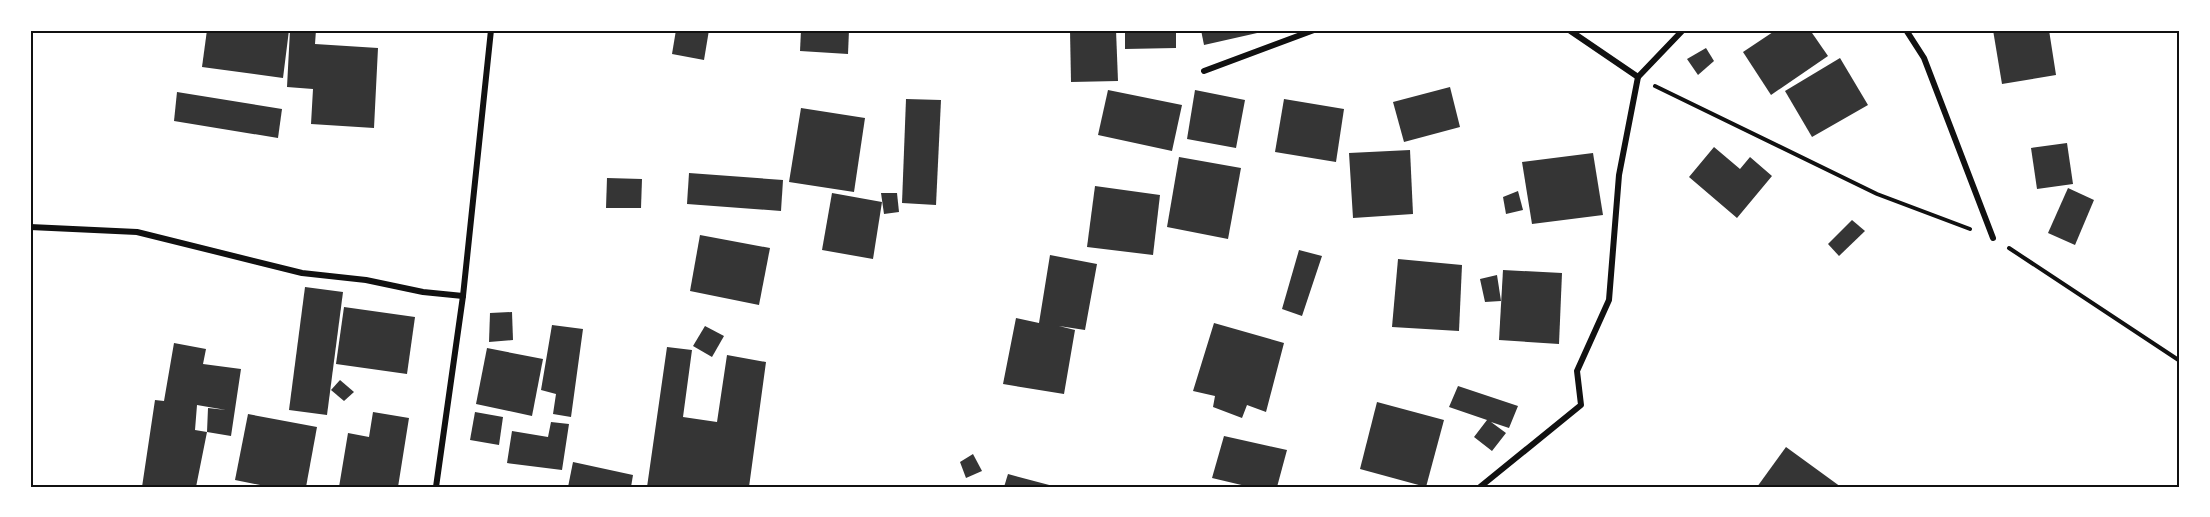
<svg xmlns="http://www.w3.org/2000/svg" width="2210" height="517" font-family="Karla,sans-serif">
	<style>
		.building { fill: #353535 }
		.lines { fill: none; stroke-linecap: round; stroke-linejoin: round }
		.path { stroke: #111; stroke-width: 4 }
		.minor { stroke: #111; stroke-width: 6 }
		.neatline { fill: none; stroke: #111; stroke-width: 2 }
	</style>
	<rect width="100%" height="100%" fill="#fff"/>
	<g class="building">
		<polygon points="207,30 289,30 283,78 202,67"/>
		<polygon points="290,30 316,30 315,44 378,48 374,128 311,124 313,89 287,87"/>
		<polygon points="676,30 709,30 704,60 672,54"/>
		<polygon points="801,30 849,30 848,54 800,51"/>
		<polygon points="1070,30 1116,30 1118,81 1071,82"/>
		<polygon points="1125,30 1176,30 1176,48 1125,49"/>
		<polygon points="1201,30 1266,30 1266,31 1204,45"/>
		<polygon points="1776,30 1810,30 1828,56 1771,95 1743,52"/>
		<polygon points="1993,30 2049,30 2056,75 2002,84"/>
		<polygon points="1706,48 1714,61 1698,75 1687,59"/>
		<polygon points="1840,58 1868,105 1812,137 1785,91"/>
		<polygon points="1450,87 1460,127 1404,142 1393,102"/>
		<polygon points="1108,90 1182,105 1172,151 1098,135"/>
		<polygon points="1195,90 1245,100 1236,148 1187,139"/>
		<polygon points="177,92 282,109 278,138 174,121"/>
		<polygon points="906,99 941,100 936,205 902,203"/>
		<polygon points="1284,99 1344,109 1336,162 1275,152"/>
		<polygon points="801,108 865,118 854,192 789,182"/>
		<polygon points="2067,143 2073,184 2037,189 2031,148"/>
		<polygon points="1714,147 1740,169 1750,157 1772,176 1737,218 1689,177"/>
		<polygon points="1410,150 1413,214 1353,218 1349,153"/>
		<polygon points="1593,153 1603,215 1532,224 1522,162"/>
		<polygon points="1179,157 1241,168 1228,239 1167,227"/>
		<polygon points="689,173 783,180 781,211 687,204"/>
		<polygon points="607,178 642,179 641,208 606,208"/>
		<polygon points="1095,186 1160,195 1153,255 1087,247"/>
		<polygon points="2068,188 2094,200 2075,245 2048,233"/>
		<polygon points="1518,191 1523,210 1506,214 1503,197"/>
		<polygon points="832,193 882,202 873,259 822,250"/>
		<polygon points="881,193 897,193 899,212 884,214"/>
		<polygon points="1852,220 1865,231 1839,256 1828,244"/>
		<polygon points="700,235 770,248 759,305 690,291"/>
		<polygon points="1299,250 1322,256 1302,316 1282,309"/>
		<polygon points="1050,255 1097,264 1085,330 1059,326 1075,330 1064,394 1003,384 1016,318 1039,323"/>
		<polygon points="1398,259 1462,265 1459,331 1392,327"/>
		<polygon points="1503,270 1562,273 1559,344 1499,340"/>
		<polygon points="1497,275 1501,301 1485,302 1480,279"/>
		<polygon points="305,287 343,292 327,415 289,410"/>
		<polygon points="344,307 415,317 407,374 336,364"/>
		<polygon points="512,312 513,340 489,342 490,313"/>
		<polygon points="1214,323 1284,343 1266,412 1247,405 1242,418 1213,407 1215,396 1193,391"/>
		<polygon points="552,325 583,329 571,417 553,414 556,394 541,390"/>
		<polygon points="705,326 724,336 712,357 693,346"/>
		<polygon points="174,343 206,349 203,364 241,369 231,436 207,432 208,408 226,410 197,405 195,430 207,432 196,487 142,487 155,400 164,401"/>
		<polygon points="667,347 692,350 683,417 717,422 727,355 766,362 749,487 647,487"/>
		<polygon points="487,348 543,359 532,416 476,404"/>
		<polygon points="340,380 354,392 344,401 331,390"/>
		<polygon points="1458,386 1518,406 1509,428 1491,422 1506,433 1492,451 1474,437 1487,420 1449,407"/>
		<polygon points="1377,402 1444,420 1426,487 1360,469"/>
		<polygon points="373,412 409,418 398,487 339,487 348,433 369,437"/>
		<polygon points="475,412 503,417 499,445 470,440"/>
		<polygon points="248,414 317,427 306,487 270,487 235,480"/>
		<polygon points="551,422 569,424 562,470 507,463 512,431 548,437"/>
		<polygon points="1224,436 1287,450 1277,487 1250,487 1212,478"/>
		<polygon points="1786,447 1841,487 1757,487"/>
		<polygon points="973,454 982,471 966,478 960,462"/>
		<polygon points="573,462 633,475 631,487 568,487"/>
		<polygon points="1008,474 1053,486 1053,487 1004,487"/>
	</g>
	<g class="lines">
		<g class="path">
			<polyline points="1655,86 1877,194 1970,229"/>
			<polyline points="2009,248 2180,361"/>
		</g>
		<g class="minor">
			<polyline points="1569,30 1638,77"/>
			<polyline points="1906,30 1924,58 1993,238"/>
			<polyline points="1204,71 1314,30"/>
			<polyline points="30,227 137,232 302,273 366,280 423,292 463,296"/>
			<polyline points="436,487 463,296 491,30"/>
			<polyline points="1480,487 1581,405 1577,371 1609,300 1619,175 1638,77 1683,30"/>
		</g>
	</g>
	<rect width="2210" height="517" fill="none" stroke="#ffffff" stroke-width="63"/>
	<rect x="32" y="32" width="2146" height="454" class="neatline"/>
</svg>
